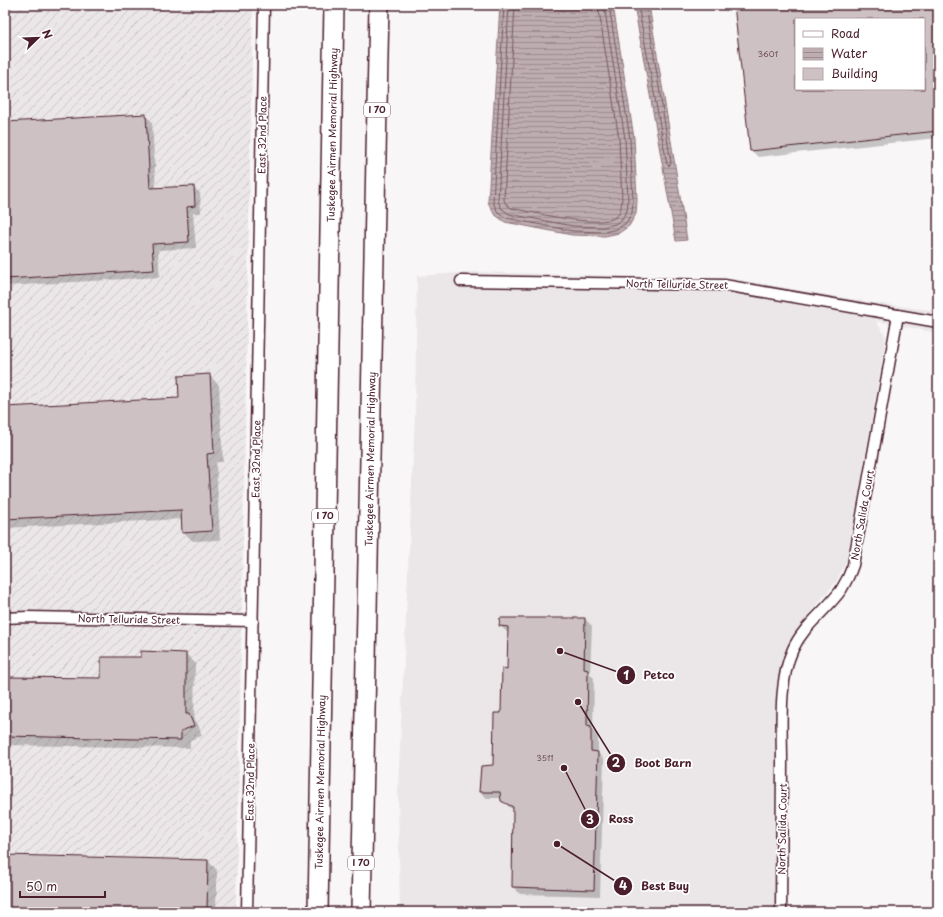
<svg xmlns="http://www.w3.org/2000/svg" width="943" height="917" font-family="'Playpen Sans',sans-serif">
	<style>
		.built { fill: #ebe6e8 }
		.industrial { fill: url(#industrial-furrows) }
		.water { fill: url(#water-rules); stroke: #8f747b }
		.shadow { fill: #0003; fill-rule: evenodd }
		.lines { fill: none; stroke-linecap: round; stroke-linejoin: round }
		.shore { stroke: #785860; stroke-width: 1 }
		.building { fill: #cdc1c4; stroke: #4a1f2b; fill-rule: evenodd }
		.minor-casing { stroke: #4a1f2b; stroke-width: 13 }
		.motorway-casing { stroke: #4a1f2b; stroke-width: 22 }
		.minor { stroke: #fff; stroke-width: 10 }
		.motorway { stroke: #fff; stroke-width: 19 }
		.labels { text-anchor: middle; stroke-width: 3.5; stroke-linejoin: round; paint-order: stroke }
		.number-label { font-size: 8px; fill: #6b4851 }
		.shield { fill: #fff; stroke: #80626b; stroke-width: 1 }
		.shield-label { font-size: 9px; font-weight: bold; fill: #4a1f2b }
		.street-label { font-size: 10px; fill: #4a1f2b; stroke: #fff }
		.leader { fill: none; stroke: #4a1f2b; stroke-width: 1.5 }
		.callout-dot { fill: #4a1f2b; stroke: #fff; stroke-width: 1.5 }
		.mark-label { font-size: 12px; text-anchor: middle; font-weight: bold; fill: #fff }
		.callout-label { font-size: 11px; text-anchor: middle; font-weight: bold; fill: #4a1f2b; stroke: #fff; stroke-width: 3.5; stroke-linejoin: round; paint-order: stroke }
	</style>
	<defs>
		<pattern id="industrial-furrows" width="10" height="10" patternUnits="userSpaceOnUse"><rect width="10" height="10" fill="#ebe6e8"/><path d="M-1 1l2-2M0 10L10 0M9 11l2-2" fill="none" stroke="#cbc5c7"/></pattern>
		<pattern id="water-rules" width="6" height="5" patternUnits="userSpaceOnUse"><rect width="6" height="5" fill="#bdadb0"/><path d="M0 2.5h6" fill="none" stroke="#9c8c8f"/></pattern>
	</defs>
	<rect width="100%" height="100%" fill="#f8f6f7"/>
	<filter id="ink" filterUnits="userSpaceOnUse"><feTurbulence type="fractalNoise" baseFrequency=".025" numOctaves="2"/><feDisplacementMap in="SourceGraphic" scale="8" xChannelSelector="R" yChannelSelector="G"/><feConvolveMatrix kernelMatrix="1 2 1 2 8 2 1 2 1" color-interpolation-filters="sRGB"/></filter>
	<g filter="url(#ink)">
		<polygon class="built" points="473,272 733,279 875,303 938,311 938,333 876,321 886,337 847,560 836,582 813,609 789,646 778,682 776,719 775,912 400,912 398,791 415,417 417,276"/>
		<polygon class="industrial" points="5,5 253,5 236,912 5,912"/>
		<g class="water">
			<polygon points="500,5 613,5 634,138 637,200 636,214 629,226 619,233 605,236 572,235 505,222 494,214 488,202"/>
			<polygon points="634,5 649,5 687,240 676,241"/>
		</g>
		<g class="shadow">
			<path d="M735 5H938V138L758 157 751 150ZM796 19H924V89H796Z"/>
			<polygon points="145,115 152,122 156,189 193,187 200,193 201,213 193,213 196,248 158,250 160,277 5,286 5,123"/>
			<polygon points="209,375 219,385 223,462 216,462 220,540 193,541 183,532 183,519 5,528 5,408 180,399"/>
			<polygon points="585,619 592,626 590,674 594,678 593,730 598,735 598,753 604,759 600,896 520,894 513,887 514,810 509,807 502,798 487,798 480,792 493,766 508,670 509,633 507,632 500,626"/>
			<polygon points="186,654 195,663 194,721 198,724 202,736 190,740 190,748 5,745 5,678 102,679 142,658"/>
			<polygon points="5,856 208,861 217,870 216,912 5,912"/>
		</g>
		<g class="lines">
			<g class="shore">
				<polyline points="504,5 493,202 497,211 506,218 573,231 604,232 617,229 626,223 632,213 633,200 630,139 609,5"/>
				<polyline points="509,5 498,201 501,208 509,214 573,226 603,227 615,224 621,220 627,211 628,200 625,139 604,5"/>
				<path d="M515 5 504 200 506 204 511 208C532 212 599 229 616 217 621 213 621 206 622 200L619 139 598 5"/>
				<polyline points="638,5 667,164 669,166 671,163 646,5"/>
			</g>
		</g>
		<g class="building">
			<path d="M734 5H938V131L750 151ZM796 19H924V89H796Z"/>
			<polygon points="146,114 150,188 194,186 195,206 187,207 189,242 152,244 154,270 5,279 5,122"/>
			<polygon points="210,374 214,453 207,454 212,531 182,533 181,510 5,519 5,407 179,398 178,376"/>
			<polygon points="500,618 585,618 584,669 588,670 587,726 591,727 591,751 598,752 594,890 512,887 513,807 501,801 500,792 479,792 481,766 493,765 494,713 501,713 502,668 507,669 508,627 499,626"/>
			<polygon points="141,651 186,653 186,714 189,714 194,726 181,731 181,740 5,736 5,677 101,678 101,657 141,657"/>
			<polygon points="5,855 208,860 207,912 5,912"/>
		</g>
		<g class="lines">
			<g class="minor-casing">
				<g id="minor">
					<polyline points="461,281 724,285 938,322"/>
					<polyline points="5,618 27,617 253,621"/>
					<polyline points="247,912 264,5"/>
					<path d="M781 912C781 862 782 813 782 763 782 728 778 681 793 649 804 625 826 611 841 590 846 582 850 574 853 565L898 315"/>
				</g>
			</g>
			<g class="motorway-casing">
				<g id="motorway">
					<polyline points="318,912 334,5"/>
					<polyline points="361,912 379,5"/>
				</g>
			</g>
			<use href="#minor" class="minor"/>
			<use href="#motorway" class="motorway"/>
		</g>
	</g>
	<g class="labels">
		<g class="number-label">
			<text x="768" y="57">3601</text>
			<text x="545" y="761">3511</text>
		</g>
		<g class="shield">
			<rect x="364" y="103" width="26" height="14" rx="3"/>
			<rect x="312" y="509" width="26" height="14" rx="3"/>
			<rect x="348" y="856" width="26" height="14" rx="3"/>
		</g>
		<g class="shield-label">
			<text x="377" y="113">I 70</text>
			<text x="325" y="519">I 70</text>
			<text x="361" y="866">I 70</text>
		</g>
		<g class="street-label">
			<text transform="translate(262 135) rotate(-89)" y="4">East 32nd Place</text>
			<text transform="translate(332 135) rotate(-89)" y="4">Tuskegee Airmen Memorial Highway</text>
			<text transform="translate(677 284) rotate(1)" y="4">North Telluride Street</text>
			<text transform="translate(256 459) rotate(-89)" y="4">East 32nd Place</text>
			<text transform="translate(370 459) rotate(-89)" y="4">Tuskegee Airmen Memorial Highway</text>
			<text transform="translate(862 515) rotate(-80)" y="4">North Salida Court</text>
			<text transform="translate(129 619) rotate(1)" y="4">North Telluride Street</text>
			<text transform="translate(250 782) rotate(-89)" y="4">East 32nd Place</text>
			<text transform="translate(320 782) rotate(-89)" y="4">Tuskegee Airmen Memorial Highway</text>
			<text transform="translate(782 829) rotate(-89)" y="4">North Salida Court</text>
		</g>
	</g>
	<path class="leader" d="M560 651L626 675M578 702L616 763M564 768L590 819M557 844L623 886"/>
	<g class="callout-dot">
		<circle cx="560" cy="651" r="4"/>
		<circle cx="578" cy="702" r="4"/>
		<circle cx="564" cy="768" r="4"/>
		<circle cx="557" cy="844" r="4"/>
		<circle cx="626" cy="675" r="10"/>
		<circle cx="616" cy="763" r="10"/>
		<circle cx="590" cy="819" r="10"/>
		<circle cx="623" cy="886" r="10"/>
	</g>
	<g class="mark-label">
		<text x="626" y="680">1</text>
		<text x="616" y="767">2</text>
		<text x="590" y="824">3</text>
		<text x="623" y="890">4</text>
	</g>
	<g class="callout-label">
		<text x="659" y="679">Petco</text>
		<text x="663" y="767">Boot Barn</text>
		<text x="621" y="823">Ross</text>
		<text x="665" y="890">Best Buy</text>
	</g>
	<rect width="943" height="917" fill="none" stroke="#fff" stroke-width="20"/>
	<rect x="10" y="10" width="923" height="897" fill="none" stroke="#4a1f2b" stroke-width="1.5" filter="url(#ink)"/>
	<rect x="795" y="18" width="130" height="72" fill="#ffffff" stroke="#b7a5aa"/>
	<rect x="803" y="31" width="20" height="6" fill="#ffffff" stroke="#b7a5aa"/>
	<text x="831" y="38" font-size="12" fill="#4a1f2b">Road</text>
	<rect x="803" y="48" width="20" height="12" fill="url(#water-rules)" stroke="#b7a5aa"/>
	<text x="831" y="58" font-size="12" fill="#4a1f2b">Water</text>
	<rect x="803" y="68" width="20" height="12" fill="#cdc1c4" stroke="#b7a5aa"/>
	<text x="831" y="78" font-size="12" fill="#4a1f2b">Building</text>
	<g transform="translate(38 38) rotate(67)" stroke="#ffffff" stroke-width="3" paint-order="stroke">
	<path d="M0-3L7 15L0 10L-7 15Z" fill="#4a1f2b"/>
	<text y="-6" font-size="11" font-weight="bold" text-anchor="middle" fill="#4a1f2b">N</text>
	</g>
	<path d="M20 891v6h85v-6" fill="none" stroke="#4a1f2b" stroke-width="2"/>
	<text x="26" y="891" font-size="12" fill="#4a1f2b" stroke="#ffffff" stroke-width="3" paint-order="stroke">50 m</text>
</svg>
